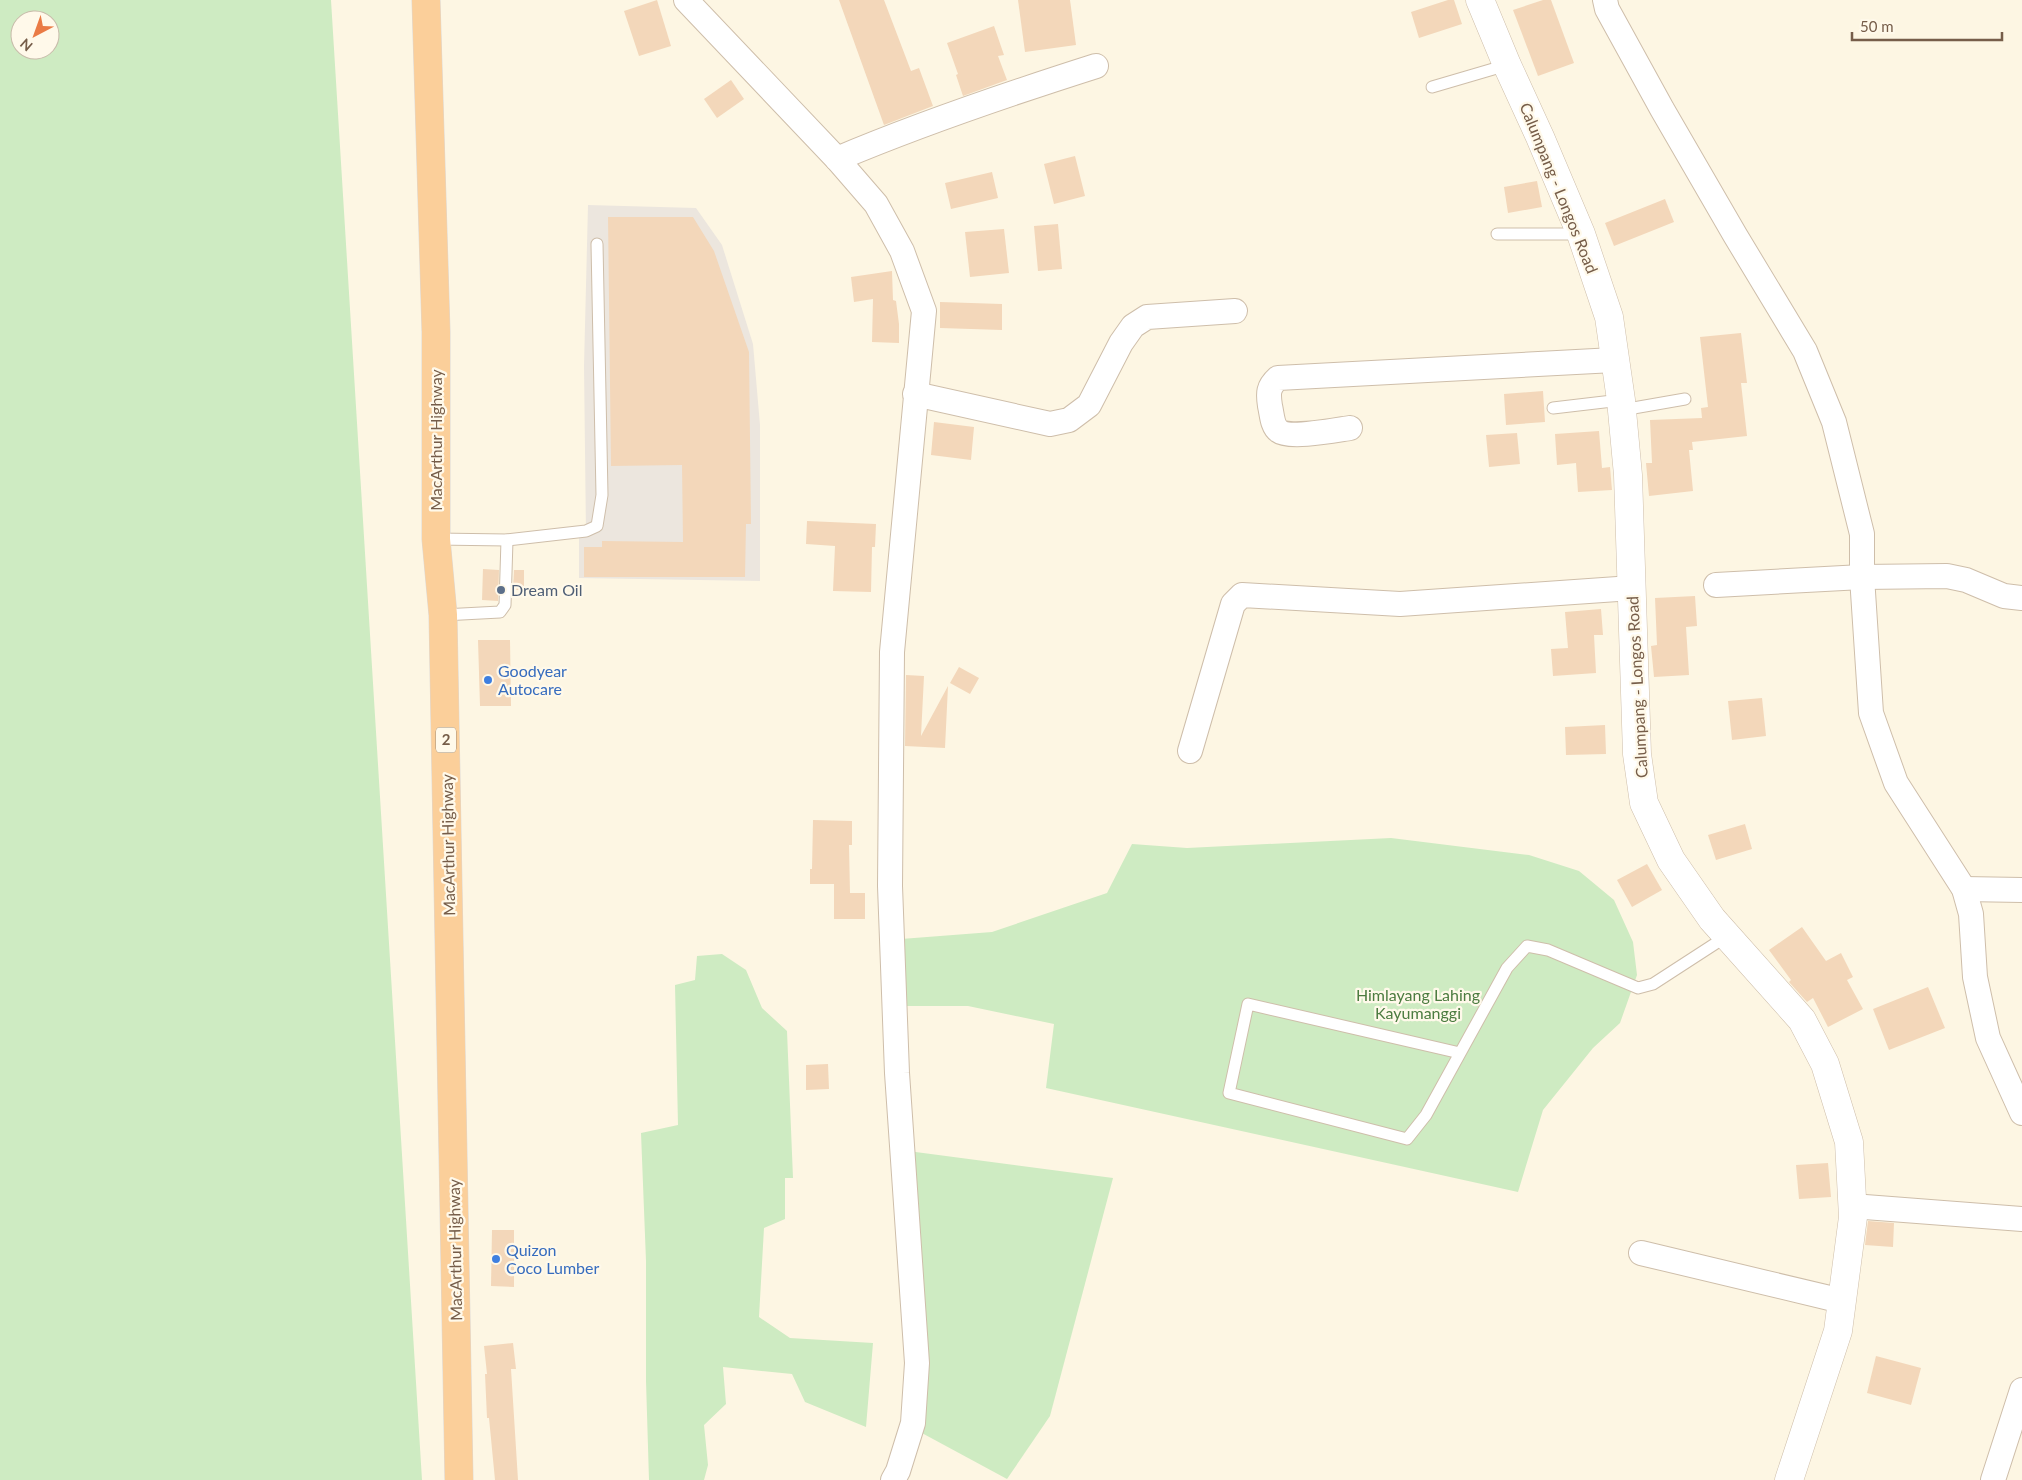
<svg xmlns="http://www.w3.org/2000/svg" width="2022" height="1480" font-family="Lato,sans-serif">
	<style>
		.industrial { fill: #ece6de }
		.green { fill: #ceebc2; fill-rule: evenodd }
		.building { fill: #f3d7ba }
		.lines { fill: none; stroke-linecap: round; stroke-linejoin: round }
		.service-casing { stroke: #cebeaa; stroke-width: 13 }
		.minor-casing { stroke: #cebeaa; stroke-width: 26 }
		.tertiary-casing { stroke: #cebeaa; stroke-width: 29 }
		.trunk-casing { stroke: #ded8d3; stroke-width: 29 }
		.service { stroke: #fff; stroke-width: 11 }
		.minor { stroke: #fff; stroke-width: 24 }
		.tertiary { stroke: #fff; stroke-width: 28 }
		.trunk { stroke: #fbcf9a; stroke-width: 28 }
		.service-dot { fill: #5c6f8a; stroke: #fff9ea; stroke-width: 2 }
		.shop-dot { fill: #3f7fe0; stroke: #fff9ea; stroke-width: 2 }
		.labels { text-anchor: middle; stroke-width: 4.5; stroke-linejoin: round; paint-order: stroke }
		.shield { fill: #fff9ea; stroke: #9f8c79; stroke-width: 1 }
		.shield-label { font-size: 15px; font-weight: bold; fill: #765d49 }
		.street-label { font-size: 16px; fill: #765d49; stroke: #fff9ea }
		.service-label { font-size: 16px; fill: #4e5e75; stroke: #fff9ea; text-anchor: start }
		.shop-label { font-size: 16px; fill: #366cbe; stroke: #fff9ea; text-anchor: start }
		.park-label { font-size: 16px; fill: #4c7c40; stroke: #fff9ea }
	</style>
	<rect width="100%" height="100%" fill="#fdf6e3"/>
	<polygon class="industrial" points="588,205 696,208 722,245 753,344 760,425 760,581 579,578 579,535 586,534 584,366"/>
	<g class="green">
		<path d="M0 0H331L422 1480H0ZM20 20H50V50H20Z"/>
		<polygon points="1391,838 1529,855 1579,871 1614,900 1633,942 1637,975 1620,1023 1593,1048 1543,1110 1518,1192 1046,1088 1054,1024 968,1006 901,1006 901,939 992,932 1107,893 1132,844 1187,848"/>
		<polygon points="722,954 746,970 762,1008 787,1031 793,1178 785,1178 785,1219 764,1228 759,1317 790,1338 873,1343 866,1427 805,1402 792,1374 723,1367 726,1404 704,1425 708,1465 704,1480 649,1480 646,1381 646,1261 641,1133 678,1125 675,985 695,980 697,956"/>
		<polygon points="908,1151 1113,1178 1050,1416 1007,1479 920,1432"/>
	</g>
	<g class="building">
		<polygon points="657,0 671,46 639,56 624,11"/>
		<polygon points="839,0 884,0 911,71 919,68 933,106 884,125"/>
		<polygon points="1018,0 1070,0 1076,45 1025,52"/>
		<polygon points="1448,0 1454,0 1462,24 1419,38 1411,12"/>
		<polygon points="1543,0 1551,0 1574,63 1538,76 1513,10"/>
		<polygon points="994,26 1004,55 998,56 1007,80 963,96 956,75 958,74 947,43"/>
		<polygon points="731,80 744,99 717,118 704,99"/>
		<polygon points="1075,156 1085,196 1054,204 1044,164"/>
		<polygon points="992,172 998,198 951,209 945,183"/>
		<polygon points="1537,181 1542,207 1508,213 1504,187"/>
		<polygon points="1665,199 1674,222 1614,246 1605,223"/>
		<polygon points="608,217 693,217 714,251 749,352 751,524 746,524 745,577 584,577 584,547 602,547 602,541 683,542 682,465 611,466"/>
		<polygon points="1058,224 1062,269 1038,271 1034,226"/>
		<polygon points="1004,229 1009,273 970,277 965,232"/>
		<polygon points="892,271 893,300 896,301 899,324 899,343 872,342 873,299 854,302 851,277"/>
		<polygon points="940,302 1002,304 1002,330 940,328"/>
		<polygon points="1741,333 1747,383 1741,383 1747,436 1692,442 1693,450 1689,450 1693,491 1649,496 1646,463 1652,463 1650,420 1702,418 1701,408 1708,407 1700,337"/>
		<polygon points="1543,391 1545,422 1506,425 1504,394"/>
		<polygon points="934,422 974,427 971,460 931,455"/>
		<polygon points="1599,431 1602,468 1610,467 1612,490 1578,492 1576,463 1557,465 1555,434"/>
		<polygon points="1517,433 1520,464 1489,467 1486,435"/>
		<polygon points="807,521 876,524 875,547 872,547 871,592 833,591 835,546 806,544"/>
		<polygon points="483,569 499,570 498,601 482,600"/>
		<polygon points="514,570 524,570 524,590 513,590"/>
		<polygon points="1695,596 1697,626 1686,627 1689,675 1654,677 1651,646 1657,645 1655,598"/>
		<polygon points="1601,609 1603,635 1594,635 1596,673 1553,676 1551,649 1568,648 1565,612"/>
		<polygon points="478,640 510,640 511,706 480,706"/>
		<polygon points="959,667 979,678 970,694 950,683"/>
		<polygon points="906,675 924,676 921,736 948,686 945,748 905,746"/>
		<polygon points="1762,698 1766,736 1732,740 1728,701"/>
		<polygon points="1605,725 1606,754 1566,755 1565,727"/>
		<polygon points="813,820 852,821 852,845 849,845 850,893 865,893 865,919 834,919 834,884 810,884 810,869 812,869"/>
		<polygon points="1745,824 1752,849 1716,860 1708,835"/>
		<polygon points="1647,864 1662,890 1632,907 1617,880"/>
		<polygon points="1802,927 1826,961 1841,953 1853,977 1847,980 1863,1009 1828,1027 1813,998 1807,1002 1789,982 1791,980 1769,950"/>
		<polygon points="1928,987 1945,1028 1889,1050 1873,1009"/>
		<polygon points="828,1064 829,1089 806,1090 806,1065"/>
		<polygon points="1828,1163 1831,1197 1799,1199 1796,1165"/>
		<polygon points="1868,1221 1894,1223 1893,1247 1865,1245"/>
		<polygon points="492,1230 514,1230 514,1287 491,1286"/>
		<polygon points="513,1343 516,1369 511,1369 518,1480 495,1480 489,1418 487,1418 485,1374 487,1374 484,1346"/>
		<polygon points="1876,1356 1921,1368 1911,1405 1867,1393"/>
	</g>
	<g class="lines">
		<g class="service-casing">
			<g id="service">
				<polyline points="1432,87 1507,65"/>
				<polyline points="1497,234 1580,234"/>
				<polyline points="1553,408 1621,400"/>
				<polyline points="1622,410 1685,399"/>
				<polyline points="436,539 507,540 586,531 597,526 602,495 597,244"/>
				<polyline points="443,615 500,612 505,605 507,540"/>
				<polyline points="1460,1053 1248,1004 1229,1093 1407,1139 1426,1115 1507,968 1527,946 1548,950 1638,988 1653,984 1727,936"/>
			</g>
		</g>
		<g class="minor-casing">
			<g id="minor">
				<polyline points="686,0 837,159 876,204 902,251 924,311 892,652 890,886 897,1073 917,1363 913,1423 898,1471 893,1480"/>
				<polyline points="1605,0 1607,9 1662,109 1735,235 1805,351 1834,422 1862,534 1862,577 1871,713 1896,783 1964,889 1971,914 1975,977 1988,1038 2022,1113"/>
				<path d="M837 159C922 123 1008 94 1096 66"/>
				<polyline points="915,394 1050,424 1069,420 1089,405 1121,343 1133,326 1147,317 1235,311"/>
				<path d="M1350 428C1336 430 1289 439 1279 431 1272 426 1272 414 1270 406 1268 393 1268 387 1278 378L1614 360"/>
				<polyline points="1716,585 1862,577 1947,576 1966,580 2004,596 2022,598"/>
				<polyline points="1190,751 1233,604 1242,595 1400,604 1632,588"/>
				<polyline points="1964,889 2022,890"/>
				<polyline points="1852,1206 2022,1219"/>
				<polyline points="1641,1253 1842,1301"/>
				<polyline points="1993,1480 2022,1390"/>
			</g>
		</g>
		<g class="tertiary-casing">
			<polyline id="tertiary" points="1480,0 1507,65 1540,137 1581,234 1609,317 1621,400 1628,475 1637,754 1644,803 1671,860 1712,919 1802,1020 1825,1064 1849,1142 1853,1217 1838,1331 1789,1480"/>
		</g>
		<g class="trunk-casing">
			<polyline id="trunk" points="426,0 436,332 436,539 443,615 459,1480"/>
		</g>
		<use href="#service" class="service"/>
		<use href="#minor" class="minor"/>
		<use href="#tertiary" class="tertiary"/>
		<use href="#trunk" class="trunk"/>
	</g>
	<circle class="service-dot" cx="501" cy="590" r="5"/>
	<g class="shop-dot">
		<circle cx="488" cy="680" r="5"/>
		<circle cx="496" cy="1259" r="5"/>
	</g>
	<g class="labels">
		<rect class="shield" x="436" y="727.5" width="20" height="25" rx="4"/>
		<g class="shield-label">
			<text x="446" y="745">2</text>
		</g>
		<g class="street-label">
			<text transform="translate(1559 188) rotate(68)" y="6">Calumpang - Longos Road</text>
			<text transform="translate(436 440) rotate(-90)" y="6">MacArthur Highway</text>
			<text transform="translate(1637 687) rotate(-93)" y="6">Calumpang - Longos Road</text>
			<text transform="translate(448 845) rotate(-91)" y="6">MacArthur Highway</text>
			<text transform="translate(455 1250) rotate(-91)" y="6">MacArthur Highway</text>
		</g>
		<g class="service-label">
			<text x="511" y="596">Dream Oil</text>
		</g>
		<g class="shop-label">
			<text x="498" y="677">Goodyear<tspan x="498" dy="18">Autocare</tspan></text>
			<text x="506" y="1256">Quizon<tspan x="506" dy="18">Coco Lumber</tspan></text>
		</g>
		<g class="park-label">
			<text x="1418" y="1001">Himlayang Lahing<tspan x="1418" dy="18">Kayumanggi</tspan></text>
		</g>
	</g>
	<g transform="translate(35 35) rotate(221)"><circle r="24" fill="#fff9ea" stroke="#c8bbaa"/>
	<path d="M0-4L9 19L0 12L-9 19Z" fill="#ea7b45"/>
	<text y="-8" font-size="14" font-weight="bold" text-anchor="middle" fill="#765d49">N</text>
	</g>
	<path d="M1852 32v8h150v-8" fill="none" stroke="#765d49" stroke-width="2.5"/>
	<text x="1860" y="32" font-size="15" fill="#765d49" stroke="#fff9ea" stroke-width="4" paint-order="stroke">50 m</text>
</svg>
